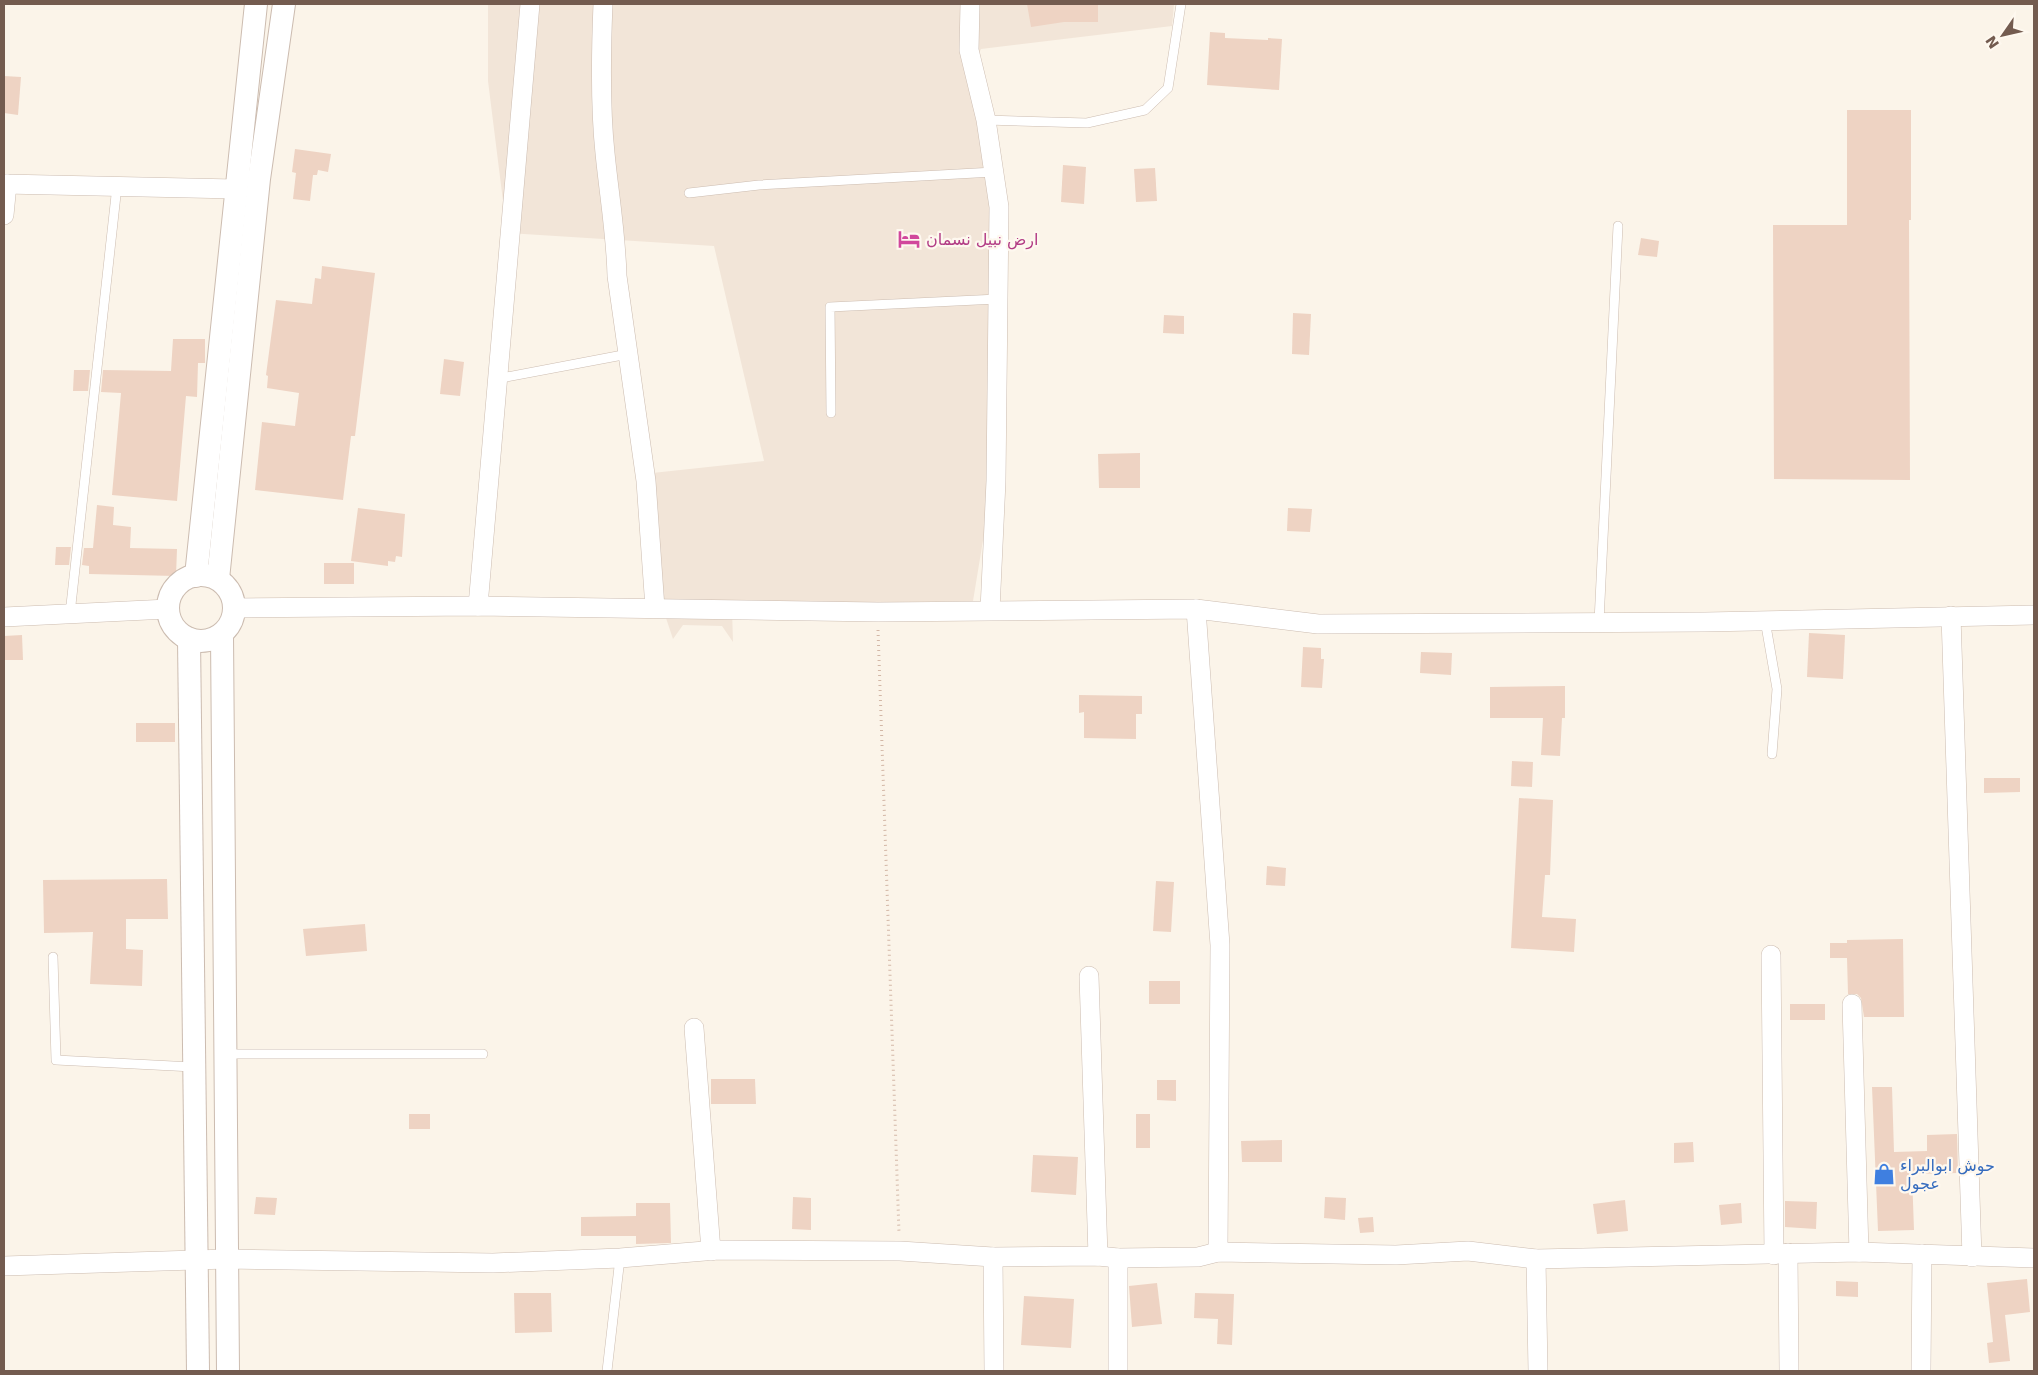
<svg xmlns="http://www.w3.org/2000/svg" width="2038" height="1375" font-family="'DejaVu Sans',Cairo,sans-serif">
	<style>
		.residential { fill: #f2e5d8 }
		.building { fill: #eed3c3 }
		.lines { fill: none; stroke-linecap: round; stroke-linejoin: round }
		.service-casing { stroke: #ccbcb0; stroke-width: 10 }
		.minor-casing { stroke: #ccbcb0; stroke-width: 20 }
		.tertiary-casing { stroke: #ccbcb0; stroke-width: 24 }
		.path { stroke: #d3b7a6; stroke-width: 3; stroke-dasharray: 1 4; stroke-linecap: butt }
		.service { stroke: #fff; stroke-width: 9 }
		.minor { stroke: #fff; stroke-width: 19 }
		.tertiary { stroke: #fff; stroke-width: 22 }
		.labels { text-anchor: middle; stroke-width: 4.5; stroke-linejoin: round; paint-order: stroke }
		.hotel-label { font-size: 16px; fill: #b23c85; stroke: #fef8ef; text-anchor: start }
		.shop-label { font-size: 16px; fill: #366cbe; stroke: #fef8ef; text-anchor: start }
	</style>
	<rect width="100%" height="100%" fill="#fbf4e9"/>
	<polygon class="residential" points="488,4 1174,4 1172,26 981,49 975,61 1002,238 1002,425 973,601 744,604 732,610 733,642 722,626 683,625 673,639 663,609 643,474 764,461 714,246 507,233 488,81"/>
	<g class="building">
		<polygon points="1027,4 1098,4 1098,22 1064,22 1031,27"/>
		<polygon points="1210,32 1225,33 1225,38 1268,40 1268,38 1282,39 1279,90 1207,85"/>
		<polygon points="4,76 21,77 18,115 4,113"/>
		<polygon points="1847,110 1911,110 1911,220 1909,220 1910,480 1774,479 1773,225 1847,225"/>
		<polygon points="295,149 331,154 328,172 318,170 317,175 313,175 310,201 293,199 296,173 292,172"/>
		<polygon points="1063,165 1086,167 1084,204 1061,202"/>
		<polygon points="1155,168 1157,201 1136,202 1134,169"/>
		<polygon points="1641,238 1659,241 1657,257 1638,255"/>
		<polygon points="322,266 375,273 355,436 351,436 343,500 255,490 262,422 295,426 299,393 267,388 268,376 266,375 276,300 312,304 315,278 321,279"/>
		<polygon points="1293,313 1311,314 1309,355 1292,354"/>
		<polygon points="1164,315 1184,316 1184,334 1163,333"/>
		<polygon points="173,339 205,339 205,363 198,363 197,397 186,396 177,501 112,495 121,393 101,392 103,370 171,371"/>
		<polygon points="444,359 464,362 460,396 440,394"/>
		<polygon points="74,370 90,370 88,391 73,391"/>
		<polygon points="1140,453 1140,488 1099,488 1098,454"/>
		<polygon points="97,505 114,507 113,525 131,527 130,548 177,549 176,576 89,574 89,566 82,565 84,548 93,548"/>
		<polygon points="358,508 405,514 402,557 396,556 395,562 388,561 388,566 351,561"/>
		<polygon points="1288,508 1312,509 1310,532 1287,531"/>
		<polygon points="56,547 71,547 69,565 55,565"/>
		<rect x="324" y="563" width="30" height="21"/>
		<polygon points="1809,633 1845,635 1843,679 1807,677"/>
		<polygon points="22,635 23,660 4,660 4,636"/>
		<polygon points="1303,647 1321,648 1321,659 1324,659 1322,688 1301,687"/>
		<polygon points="1421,652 1452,653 1451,675 1420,673"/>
		<polygon points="1565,686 1565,718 1562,718 1560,756 1541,755 1543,718 1490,718 1490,687"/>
		<polygon points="1079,695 1142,696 1142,714 1136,714 1136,739 1084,738 1084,712 1079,713"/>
		<rect x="136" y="723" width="39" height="19"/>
		<polygon points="1512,761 1533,762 1532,787 1511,786"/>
		<polygon points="1984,778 2020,778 2020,792 1984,793"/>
		<polygon points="1519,798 1553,800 1550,875 1545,875 1542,917 1576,919 1574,952 1511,948"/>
		<polygon points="1267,866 1286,868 1285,886 1266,885"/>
		<polygon points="167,879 168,919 126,919 126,949 143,950 142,986 90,984 93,932 44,933 43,880"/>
		<polygon points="1156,881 1174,882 1171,932 1153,931"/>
		<polygon points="365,924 367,951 306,956 303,929"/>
		<polygon points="1903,939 1904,1017 1864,1017 1861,998 1857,994 1848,994 1847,958 1830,958 1830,943 1847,943 1847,940"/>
		<rect x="1149" y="981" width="31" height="23"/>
		<rect x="1790" y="1004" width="35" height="16"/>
		<polygon points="711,1079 755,1079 756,1104 711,1104"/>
		<polygon points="1157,1080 1176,1080 1176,1101 1157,1100"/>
		<polygon points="1872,1087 1892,1087 1894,1152 1927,1151 1927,1135 1957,1134 1958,1173 1912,1174 1914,1230 1878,1231"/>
		<rect x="409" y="1114" width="21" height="15"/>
		<rect x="1136" y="1114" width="14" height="34"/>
		<polygon points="1282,1140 1282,1162 1242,1162 1241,1141"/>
		<polygon points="1693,1142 1694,1162 1674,1163 1674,1143"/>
		<polygon points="1033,1155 1078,1157 1076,1195 1031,1192"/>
		<polygon points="256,1197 277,1198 275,1215 254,1214"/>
		<polygon points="793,1197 811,1198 811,1230 792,1229"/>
		<polygon points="1325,1197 1346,1198 1345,1220 1324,1218"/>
		<polygon points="1625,1200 1628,1231 1597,1234 1593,1204"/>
		<polygon points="1785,1201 1817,1202 1816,1229 1785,1227"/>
		<polygon points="636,1203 670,1203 671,1243 636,1244 636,1236 581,1236 581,1217 636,1216"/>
		<polygon points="1741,1203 1742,1223 1721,1225 1719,1205"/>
		<polygon points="1373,1217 1374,1232 1360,1233 1358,1218"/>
		<polygon points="2027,1279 2030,1312 2005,1315 2010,1361 1989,1363 1987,1343 1993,1342 1987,1283"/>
		<polygon points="1836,1281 1858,1282 1858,1297 1836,1296"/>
		<polygon points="1157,1283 1162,1324 1132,1327 1129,1286"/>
		<polygon points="514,1293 551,1293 552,1332 515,1333"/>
		<polygon points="1195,1293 1234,1294 1232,1345 1217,1344 1218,1319 1194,1318"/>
		<polygon points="1024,1296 1074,1299 1071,1348 1021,1345"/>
	</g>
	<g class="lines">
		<g class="service-casing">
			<g id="service">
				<polyline points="986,120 1087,123 1145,110 1168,88 1181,4"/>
				<polyline points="689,193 759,185 994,172"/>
				<polyline points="496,379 628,354"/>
				<polyline points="831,413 830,307 998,299"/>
				<polyline points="70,614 117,186"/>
				<polyline points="1765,620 1777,689 1772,754"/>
				<polyline points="1599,622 1618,226"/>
				<polyline points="53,957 56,1060 193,1067"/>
				<polyline points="226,1054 483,1054"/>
				<polyline points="607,1371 620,1258"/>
			</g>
		</g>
		<g class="minor-casing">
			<g id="minor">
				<path d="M603 4C601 52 600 106 605 153 609 194 616 234 617 276L646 481 655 608"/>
				<polyline points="970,4 969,50 986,120 999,207 996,481 990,610"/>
				<polyline points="4,184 235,189"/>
				<polyline points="4,215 7,184"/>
				<polyline points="478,606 530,4"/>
				<polyline points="235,608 478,606 878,612 1196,609 1318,624 1705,622 2034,615"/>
				<polyline points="1196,609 1220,945 1218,1252"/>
				<polyline points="1951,616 1972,1257"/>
				<polyline points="4,617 168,609"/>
				<polyline points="1771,955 1774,1255"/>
				<polyline points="1089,976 1098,1256"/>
				<polyline points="1852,1004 1859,1252"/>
				<polyline points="694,1028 711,1251"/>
				<polyline points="1788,1253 1789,1371"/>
				<polyline points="993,1257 994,1371"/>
				<polyline points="1118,1258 1118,1371"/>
				<polyline points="1536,1259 1538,1371"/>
				<polyline points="4,1266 227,1259 493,1263 620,1258 717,1250 900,1251 993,1257 1098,1256 1118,1258 1198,1257 1218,1252 1396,1255 1468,1251 1536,1259 1859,1252 2034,1258"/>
				<polyline points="1921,1371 1922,1254"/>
			</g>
		</g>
		<g class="tertiary-casing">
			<g id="tertiary">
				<circle cx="201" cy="608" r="33"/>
				<polyline points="196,576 256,4"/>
				<polyline points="218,579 259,179 284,4"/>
				<polyline points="222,635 228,1371"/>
				<polyline points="189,639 198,1371"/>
			</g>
		</g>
		<polyline class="path" points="878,630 899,1233"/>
		<use href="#service" class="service"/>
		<use href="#minor" class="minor"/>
		<use href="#tertiary" class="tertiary"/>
	</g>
	<defs>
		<g id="hotel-bare" transform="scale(1.725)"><path d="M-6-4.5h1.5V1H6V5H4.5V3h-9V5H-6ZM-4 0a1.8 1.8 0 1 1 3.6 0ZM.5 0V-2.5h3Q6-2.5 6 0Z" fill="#d1479c" stroke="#fef8ef" stroke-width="2.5" paint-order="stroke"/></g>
		<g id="shop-bare" transform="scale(1.725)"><path d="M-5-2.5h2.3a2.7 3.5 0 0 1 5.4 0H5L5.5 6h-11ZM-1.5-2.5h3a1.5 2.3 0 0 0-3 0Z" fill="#3f7fe0" stroke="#fef8ef" stroke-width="2.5" paint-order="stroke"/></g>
	</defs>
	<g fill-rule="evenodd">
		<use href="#hotel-bare" x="909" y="239"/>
		<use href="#shop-bare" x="1884" y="1174"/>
	</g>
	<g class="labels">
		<g class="hotel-label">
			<text x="926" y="245">ارض نبيل نسمان</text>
		</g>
		<g class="shop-label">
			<text x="1900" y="1171">حوش ابوالبراء<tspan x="1900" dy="18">عجول</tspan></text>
		</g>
	</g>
	<rect width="2038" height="1375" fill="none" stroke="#735b4f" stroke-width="10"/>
	<g transform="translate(2003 35) rotate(236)" stroke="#fef8ef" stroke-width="4" paint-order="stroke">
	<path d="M0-4L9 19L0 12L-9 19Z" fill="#735b4f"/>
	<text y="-8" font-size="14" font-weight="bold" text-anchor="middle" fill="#735b4f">N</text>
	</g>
</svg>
